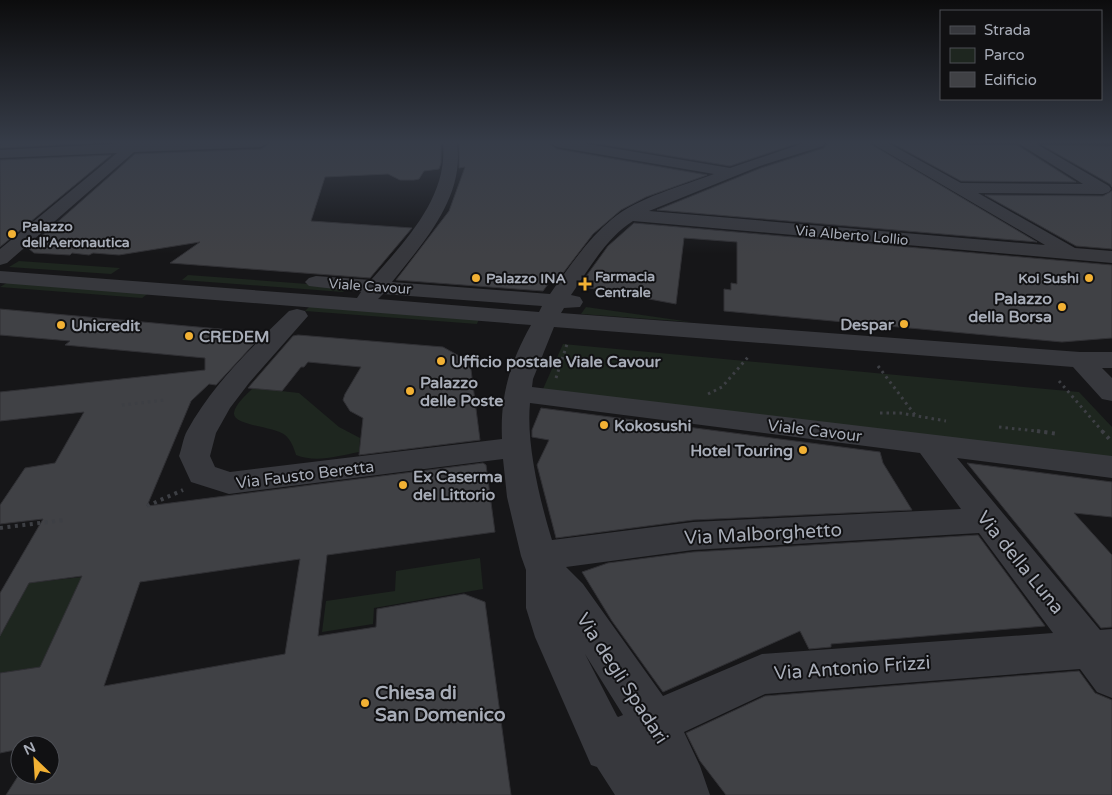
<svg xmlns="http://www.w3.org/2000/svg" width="1112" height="795" font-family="'Varela Round',sans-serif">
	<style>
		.green { fill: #1e261f }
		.building { fill: #404145; stroke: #303034; fill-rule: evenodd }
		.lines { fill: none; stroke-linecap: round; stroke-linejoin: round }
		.path-far1 { stroke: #3d3f44; stroke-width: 3; stroke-dasharray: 2.5 4; stroke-linecap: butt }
		.path { stroke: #3d3f44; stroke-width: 4; stroke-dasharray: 3 4.5; stroke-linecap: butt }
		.minor { fill: #37383d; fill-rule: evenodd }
		.poi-dot { fill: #f2b134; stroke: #111113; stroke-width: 2 }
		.labels { text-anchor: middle; stroke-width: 4; stroke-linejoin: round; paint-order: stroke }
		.far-poi-label { font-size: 14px; font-weight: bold; fill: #a8adb8; stroke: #111113; text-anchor: start }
		.far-street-label { font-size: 14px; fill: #a8adb8; stroke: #111113 }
		.poi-label { font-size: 16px; font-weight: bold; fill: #a8adb8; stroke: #111113; text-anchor: start }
		.street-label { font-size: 16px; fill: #a8adb8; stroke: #111113 }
		.near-street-label { font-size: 19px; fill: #a8adb8; stroke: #111113 }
		.near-poi-label { font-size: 19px; font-weight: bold; fill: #a8adb8; stroke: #111113; text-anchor: start }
	</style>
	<rect width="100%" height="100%" fill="#161618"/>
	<g class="green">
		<polygon points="19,261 120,268 111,274 9,267"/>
		<polygon points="188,275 348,287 343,292 182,280"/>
		<polygon points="10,281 150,292 142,298 0,287"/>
		<polygon points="310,306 479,319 477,324 305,311"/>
		<polygon points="586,307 691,322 581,314"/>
		<polygon points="563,344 1079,392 1112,427 1112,461 543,389"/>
		<path d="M253 388 299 393 339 427 360 438 359 452C338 456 316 463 296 455 294 448 291 440 285 435 275 426 233 426 234 413 235 404 247 394 253 388Z"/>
		<polygon points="480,558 483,589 374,608 373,624 322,632 326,601 395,591 396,571"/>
		<polygon points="82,577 40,667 0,673 0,636 29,583"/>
	</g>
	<g class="building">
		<polygon points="0,143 93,143 0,148"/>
		<polygon points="270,143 441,143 441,163 439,169 424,171 419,179 414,180 400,180 388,174 325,177 311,221 412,228 370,278 170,263 200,242 119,255 93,253 89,255 72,253 70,255 34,253 28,248 135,154 261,149"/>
		<polygon points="459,143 548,143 557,149 707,175 646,197 621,210 593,234 557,281 551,280 543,291 396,280 449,211 465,167 459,168"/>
		<polygon points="594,143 798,143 730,166"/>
		<polygon points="827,143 869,143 1037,242 657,210 761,168 824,148"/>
		<polygon points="892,143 1017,145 1076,182 961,181"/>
		<polygon points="1042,145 1112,146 1112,187 1110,184"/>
		<polygon points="111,155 0,247 0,160"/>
		<polygon points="1112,191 1112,249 1076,246 985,195 1103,196"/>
		<polygon points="634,223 1112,265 1112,338 1062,342 724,311 724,289 731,290 731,283 737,284 737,242 684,238 676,304 579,286 608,246"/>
		<path d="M0 309 264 333 216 385 209 384 191 401 147 506 483 463 486 465 495 532 327 555 318 636 376 627 377 609 464 594 485 602 511 795H6L20 773V775H50V745H20V749L0 753V673L40 667 82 576 29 583 0 636V593L43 519 0 524V505L25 468 55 463 84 412 0 421V392L205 370V358L65 345 70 341 0 335ZM300 559 285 654 104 686 140 582Z"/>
		<polygon points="298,335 443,347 470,362 480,440 359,455 363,418 350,411 343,400 345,394 361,367 308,362 304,367 301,367 282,391 248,388 293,336"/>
		<polygon points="541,408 880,452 883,463 912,510 693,520 556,538 537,465 549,440 532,437 532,430"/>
		<polygon points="967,463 1112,482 1112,517 1074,513 1112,555 1112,627 1101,628"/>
		<polygon points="978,535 1045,626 831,644 831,647 809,649 800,631 663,692 612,621 582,572 608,563 693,552"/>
		<polygon points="1079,671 1095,693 1112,700 1112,795 726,795 700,761 686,733 765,696"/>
	</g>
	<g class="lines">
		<g class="path-far1">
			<polyline points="878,366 915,415"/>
			<polyline points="556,378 568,341"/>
			<polyline points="1059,381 1103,432"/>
			<polyline points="708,394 722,387 749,356"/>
			<polyline points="122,405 165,400"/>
			<polyline points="880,413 900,413 946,421"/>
			<polyline points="999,427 1045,432"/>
		</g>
		<g class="path">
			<polyline points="1037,431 1058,434"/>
			<polyline points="1102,431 1112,442"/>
			<polyline points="147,506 183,490"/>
			<polyline points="0,528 64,520"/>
		</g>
		<g class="minor">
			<polygon points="129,143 268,143 261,147 134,152 7,263 0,265 0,249 117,153 0,158 0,150"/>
			<path d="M443 143H457C465 197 424 242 392 282L550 294C569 267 587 240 612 219 637 198 682 186 714 174L557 147 550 143H582L730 168 804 143H825L823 146 760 166 649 211 1045 245 871 143H888L961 183 1083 184 1018 143H1035L1109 186 1111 189 1109 192 1103 194 978 193 1075 248 1112 251V263L633 221C606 238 589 269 571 295L580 297 583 302 580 307 564 308 561 313 1080 352H1112V368H1102L1112 378V401L1102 399 1073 367 554 327 533 379 532 387 1112 456V478L957 458 1100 630 1112 629V698L1097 692 1080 669 765 694 684 732 700 766 710 795H615L597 767 591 765 535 637 526 608V570L521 556 507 497 503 459 229 494 191 482 179 456C182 448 183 438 187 431 212 385 252 347 289 311L297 309 305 311 308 316 249 383 230 408 216 433 210 456 215 467 230 472 502 439C500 396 510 362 531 325L0 283V271L357 298 361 292 309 286 305 282 309 278 316 276 371 280C405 241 448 198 443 143ZM383 294 542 306 539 312 378 299ZM530 403 920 453 961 509 693 522 552 540C540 501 526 444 530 403ZM979 533 1053 633 762 654 663 696 583 584 566 567 693 550ZM585 654 623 715 618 717 617 716Z"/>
		</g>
	</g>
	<linearGradient id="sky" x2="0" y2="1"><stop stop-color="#0c0c0d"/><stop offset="0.56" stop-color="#363c48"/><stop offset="1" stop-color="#363c48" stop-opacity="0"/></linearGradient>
	<rect width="1112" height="254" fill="url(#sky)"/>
	<g class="poi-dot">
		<circle cx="12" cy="234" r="5"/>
		<circle cx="476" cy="278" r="5"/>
		<circle cx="1089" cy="278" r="5"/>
		<path d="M582.5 276.5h5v5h5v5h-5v5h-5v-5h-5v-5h5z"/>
		<circle cx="1062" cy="307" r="5"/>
		<circle cx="904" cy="324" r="5"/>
		<circle cx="61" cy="325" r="5"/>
		<circle cx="189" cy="336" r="5"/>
		<circle cx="441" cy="361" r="5"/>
		<circle cx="410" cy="391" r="5"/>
		<circle cx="604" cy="425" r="5"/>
		<circle cx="803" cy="450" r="5"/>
		<circle cx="403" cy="485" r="5"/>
		<circle cx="365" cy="703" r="5"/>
	</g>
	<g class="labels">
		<g class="far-poi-label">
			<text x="22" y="231">Palazzo<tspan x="22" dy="16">dell'Aeronautica</tspan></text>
			<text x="595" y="281">Farmacia<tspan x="595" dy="16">Centrale</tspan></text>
			<text x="486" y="283">Palazzo INA</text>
			<text x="1079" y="283" text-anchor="end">Koi Sushi</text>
		</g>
		<g class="far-street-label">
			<text transform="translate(852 235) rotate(5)" y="5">Via Alberto Lollio</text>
			<text transform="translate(370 286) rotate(4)" y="5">Viale Cavour</text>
		</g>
		<g class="poi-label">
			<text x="1052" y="304" text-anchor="end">Palazzo<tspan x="1052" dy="18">della Borsa</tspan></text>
			<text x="894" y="330" text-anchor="end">Despar</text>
			<text x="71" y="331">Unicredit</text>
			<text x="199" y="342">CREDEM</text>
			<text x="451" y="367">Ufficio postale Viale Cavour</text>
			<text x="420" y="388">Palazzo<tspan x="420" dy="18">delle Poste</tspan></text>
			<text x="614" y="431">Kokosushi</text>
			<text x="793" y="456" text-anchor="end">Hotel Touring</text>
			<text x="413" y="482">Ex Caserma<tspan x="413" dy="18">del Littorio</tspan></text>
		</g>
		<g class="street-label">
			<text transform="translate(815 430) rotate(7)" y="6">Viale Cavour</text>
			<text transform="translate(305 474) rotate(-7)" y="6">Via Fausto Beretta</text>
		</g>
		<g class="near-street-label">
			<text transform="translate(763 533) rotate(-3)" y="7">Via Malborghetto</text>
			<text transform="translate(1021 562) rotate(51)" y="7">Via della Luna</text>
			<text transform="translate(852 667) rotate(-4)" y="7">Via Antonio Frizzi</text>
			<text transform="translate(623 678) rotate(57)" y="7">Via degli Spadari</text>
		</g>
		<g class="near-poi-label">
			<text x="375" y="699">Chiesa di<tspan x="375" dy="22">San Domenico</tspan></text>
		</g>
	</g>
	<rect x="940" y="10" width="162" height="90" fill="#111113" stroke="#4d4f55"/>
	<rect x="950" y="26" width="25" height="8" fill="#37383d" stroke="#4d4f55"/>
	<text x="984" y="35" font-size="15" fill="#a8adb8">Strada</text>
	<rect x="950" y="48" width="25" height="15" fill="#1e261f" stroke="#4d4f55"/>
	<text x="984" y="60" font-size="15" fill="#a8adb8">Parco</text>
	<rect x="950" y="72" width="25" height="15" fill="#404145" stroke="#4d4f55"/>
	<text x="984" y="85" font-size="15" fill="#a8adb8">Edificio</text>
	<g transform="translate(35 760) rotate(335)"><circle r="24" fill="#111113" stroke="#4d4f55"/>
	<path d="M0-4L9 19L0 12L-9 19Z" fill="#f2b134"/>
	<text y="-8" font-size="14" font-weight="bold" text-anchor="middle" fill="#a8adb8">N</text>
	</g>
</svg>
